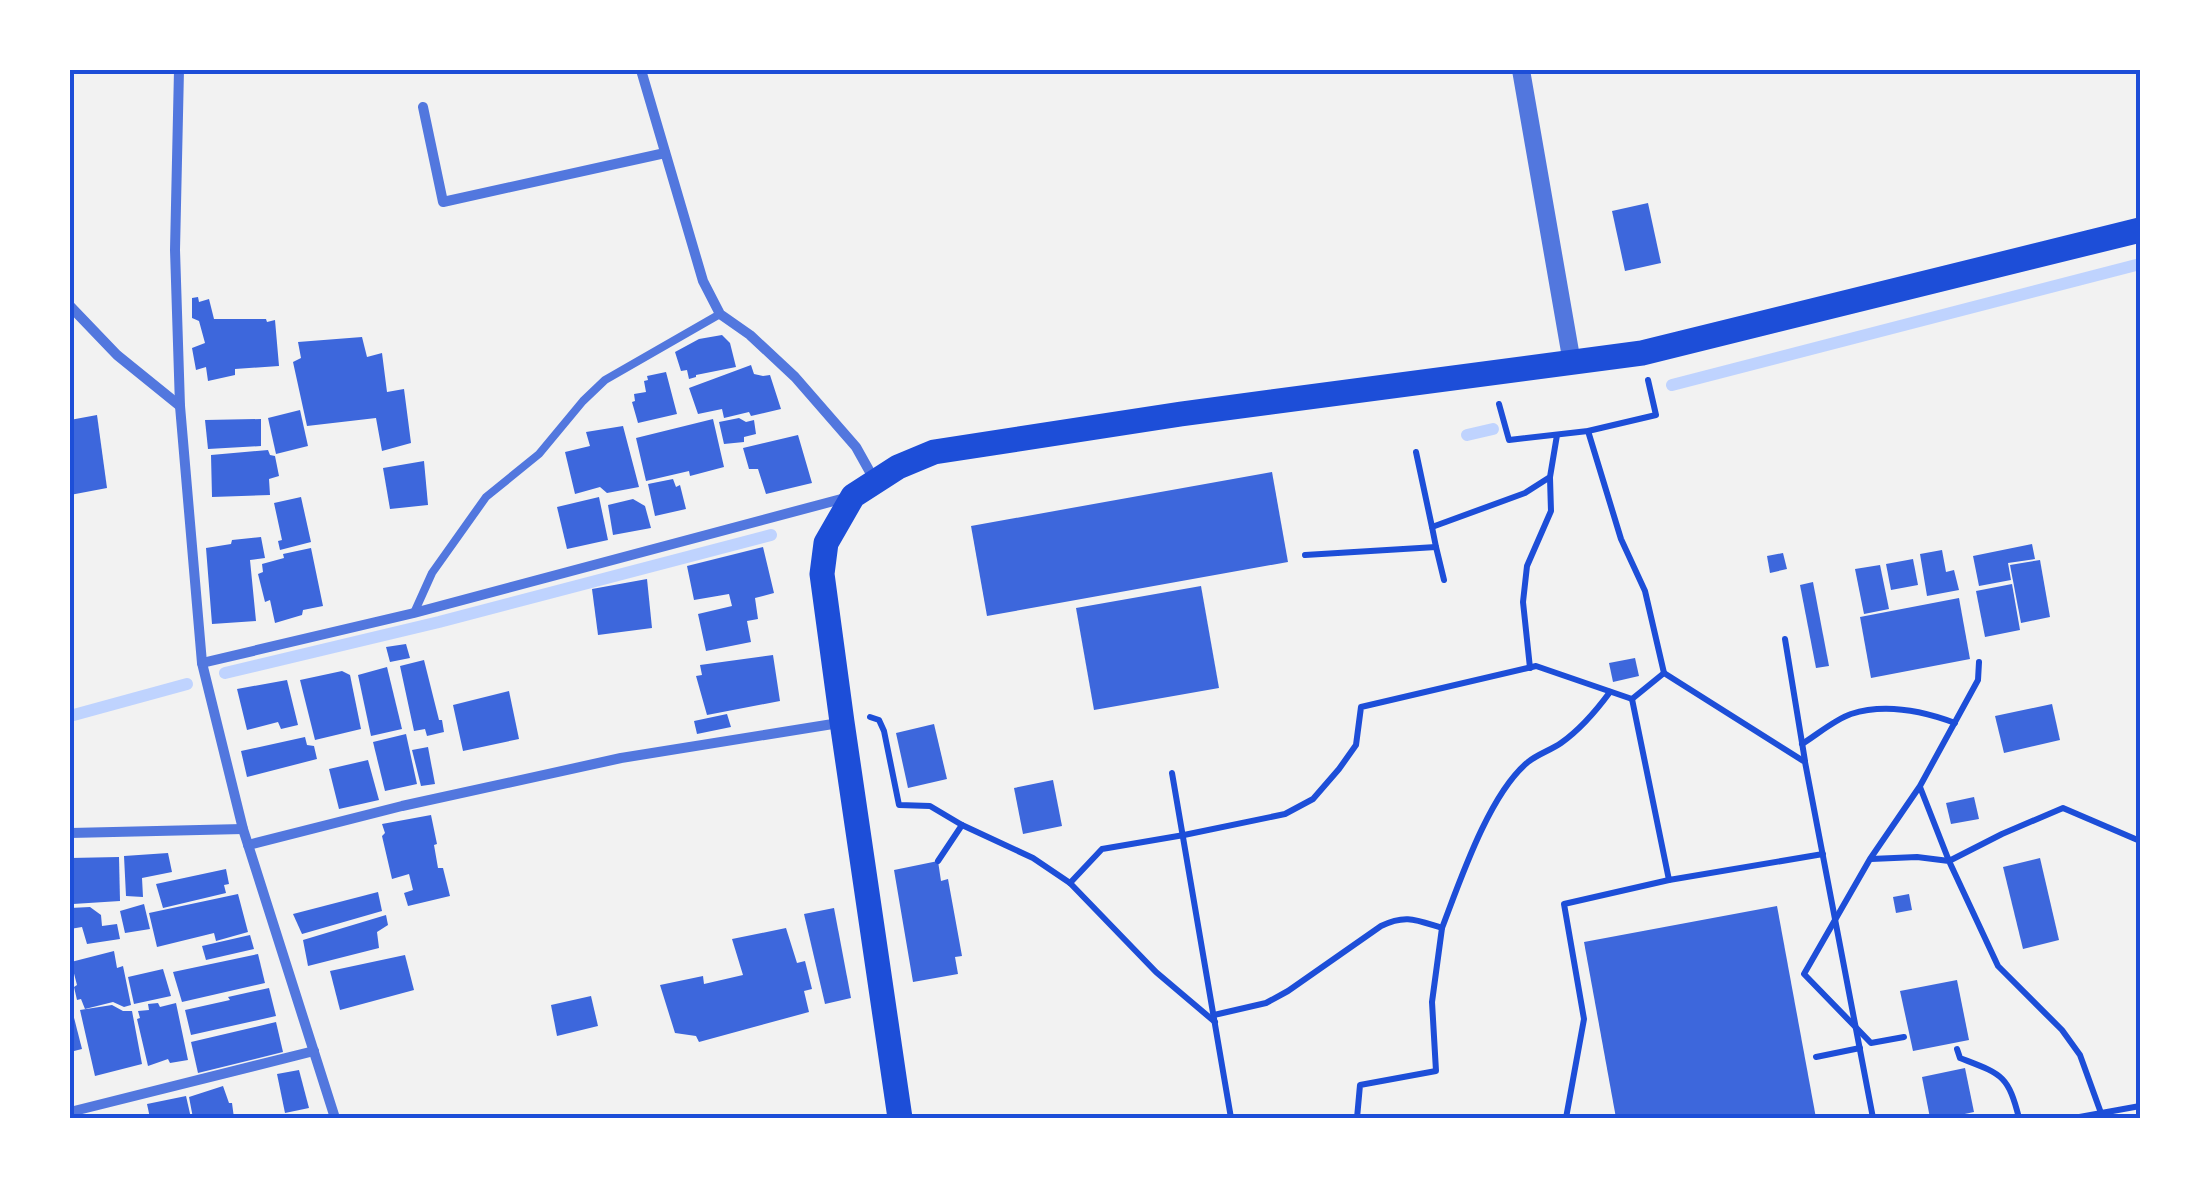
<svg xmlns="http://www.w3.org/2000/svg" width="2210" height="1188" font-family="'PT Sans',sans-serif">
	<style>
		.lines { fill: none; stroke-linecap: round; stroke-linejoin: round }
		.stream { stroke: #bfd3fe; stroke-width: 12 }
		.building { fill: #3d67dc }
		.path { stroke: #1d4ed8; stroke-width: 6 }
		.service { stroke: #5277de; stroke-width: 8 }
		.minor { stroke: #5277de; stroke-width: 10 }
		.tertiary { stroke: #5277de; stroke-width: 18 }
		.primary { stroke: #1d4ed8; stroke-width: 25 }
		.neatline { fill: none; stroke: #1d4ed8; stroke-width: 4 }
	</style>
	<rect width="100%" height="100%" fill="#f2f2f2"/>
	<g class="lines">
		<g class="stream">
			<polyline points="1672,385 2140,264"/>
			<polyline points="1467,435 1493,429"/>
			<polyline points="225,673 439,622 771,535"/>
			<polyline points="70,716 187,684"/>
		</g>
	</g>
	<g class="building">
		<polygon points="1648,203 1661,263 1625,271 1612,211"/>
		<polygon points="198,297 199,302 209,299 214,319 266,319 267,322 275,320 279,366 235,369 235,375 208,381 206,367 196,370 192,348 205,343 199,321 192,318 192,298"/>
		<polygon points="722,335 730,343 736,367 696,375 696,377 689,379 687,370 681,371 675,352 699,339"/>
		<polygon points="362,337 367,357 382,353 387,392 404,389 411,443 382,451 376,418 307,426 293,362 301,358 298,342"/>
		<polygon points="751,365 754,374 763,376 770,375 781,409 751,416 749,412 724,418 722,409 698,414 689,388"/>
		<polygon points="666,372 677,414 638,423 632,402 635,401 634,394 646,392 644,381 648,380 647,376"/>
		<polygon points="300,410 308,446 276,454 268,418"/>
		<polygon points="97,415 107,488 70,495 70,420"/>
		<polygon points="739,418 746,422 754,420 756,434 744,437 744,442 724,444 719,422"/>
		<polygon points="261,419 261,446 208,449 205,420"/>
		<polygon points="713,419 724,467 690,476 689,471 646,481 636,438"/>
		<polygon points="623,426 639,487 607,493 600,487 575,494 565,452 590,446 586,432"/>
		<polygon points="798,435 812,483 766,494 758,469 749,469 743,448"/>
		<polygon points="268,450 270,455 275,456 279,476 269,479 270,495 212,497 211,455"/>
		<polygon points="424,461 428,505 390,509 383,468"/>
		<polygon points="1272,472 1288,562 987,616 971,526"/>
		<polygon points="673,479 676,487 680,485 686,509 655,516 648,484"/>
		<polygon points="301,497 311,542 280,550 278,541 282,540 274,503"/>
		<polygon points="599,497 608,540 567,549 557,507"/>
		<polygon points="633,499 645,506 651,528 613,535 608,505"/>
		<polygon points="261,537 265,558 250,560 256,621 212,624 206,548 231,544 232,540"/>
		<polygon points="2032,544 2035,559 2008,563 2011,580 1979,586 1973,556"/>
		<polygon points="763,547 774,593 755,598 758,619 747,621 751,642 706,651 698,614 732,606 729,594 694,600 687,566"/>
		<polygon points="311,548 323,606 303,610 302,615 275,623 270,600 265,602 258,574 263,572 262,564 284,558 283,554"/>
		<polygon points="1942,550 1946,572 1954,570 1959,590 1927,596 1920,554"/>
		<polygon points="1783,553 1787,569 1770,573 1767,556"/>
		<polygon points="1913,559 1918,585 1891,590 1886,564"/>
		<polygon points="2040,560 2050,617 2021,623 2010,565"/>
		<polygon points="1880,565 1889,609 1864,614 1855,569"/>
		<polygon points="647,579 652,628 598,635 592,589"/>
		<polygon points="1813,582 1829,666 1816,668 1800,585"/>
		<polygon points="2012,584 2020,630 1985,637 1976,591"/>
		<polygon points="1201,586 1219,688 1094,710 1076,608"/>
		<polygon points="1959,598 1970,659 1871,678 1860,617"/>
		<polygon points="406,644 410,658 390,662 386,647"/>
		<polygon points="773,655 780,701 707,715 696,676 702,675 700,665"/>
		<polygon points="1635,658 1639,676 1613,682 1609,663"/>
		<polygon points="424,660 439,720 442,720 444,732 427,736 425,729 414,731 400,666"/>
		<polygon points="387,667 402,729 371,736 358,675"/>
		<polygon points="342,671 350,675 361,729 315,740 300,680"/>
		<polygon points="287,680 298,725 281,729 278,722 247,730 237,689"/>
		<polygon points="509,691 519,739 463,751 453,705"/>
		<polygon points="2052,704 2060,740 2004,753 1995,716"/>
		<polygon points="727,714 731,727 697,734 694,721"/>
		<polygon points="934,724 947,779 908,788 896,733"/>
		<polygon points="406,734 417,784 385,791 373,742"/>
		<polygon points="305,737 307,745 314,746 317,759 247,777 241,751"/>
		<polygon points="428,747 435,784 421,786 412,750"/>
		<polygon points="368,760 379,800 339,809 329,769"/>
		<polygon points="1053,780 1062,826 1023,834 1014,788"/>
		<polygon points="1974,797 1979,819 1951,824 1946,803"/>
		<polygon points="431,815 437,844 434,845 438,868 443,868 450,896 408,906 404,893 413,890 409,874 392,879 382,836 385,833 382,824"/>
		<polygon points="168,853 172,872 142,878 143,897 126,896 124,856"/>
		<polygon points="119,857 120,901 73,904 70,896 70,858"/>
		<polygon points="2040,858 2059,940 2023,949 2003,867"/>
		<polygon points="938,861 941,881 948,879 962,956 955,957 958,974 913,982 894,870"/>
		<polygon points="226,869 229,884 224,885 226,893 163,908 156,884"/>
		<polygon points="378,892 382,911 302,934 293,914"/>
		<polygon points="238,894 248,932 216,941 214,933 157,947 149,913"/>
		<polygon points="1909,894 1912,910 1896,913 1893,897"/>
		<polygon points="144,904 150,929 125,933 120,911"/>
		<polygon points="1777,906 1816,1118 1616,1118 1584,942"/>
		<polygon points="90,907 101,915 102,926 117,924 120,939 87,944 82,927 70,929 70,908"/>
		<polygon points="834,908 851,998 825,1004 804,914"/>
		<polygon points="386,915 388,925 377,932 379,948 308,966 303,940"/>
		<polygon points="786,928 797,963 805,961 812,989 804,991 809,1012 699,1042 696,1036 675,1033 660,985 703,976 704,984 743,975 732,939"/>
		<polygon points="250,935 254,949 206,960 202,946"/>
		<polygon points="114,951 117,968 123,966 131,1005 124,1007 113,1002 85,1009 81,999 77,1000 74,987 77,985 71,962"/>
		<polygon points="258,954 265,983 182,1002 173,972"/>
		<polygon points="405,955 414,990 340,1010 330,971"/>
		<polygon points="163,969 171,996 134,1004 128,977"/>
		<polygon points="1957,980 1969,1040 1913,1051 1900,991"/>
		<polygon points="269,988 276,1016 191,1035 185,1010 230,1000 228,997"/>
		<polygon points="591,996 598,1026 557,1036 551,1005"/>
		<polygon points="70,1002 82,1049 70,1052"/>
		<polygon points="158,1003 160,1007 176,1003 188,1060 170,1063 168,1059 148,1066 137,1019 140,1018 138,1011 149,1010 148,1004"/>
		<polygon points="112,1005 123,1011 132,1011 142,1064 95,1076 80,1010"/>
		<polygon points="276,1022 283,1052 198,1073 191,1042"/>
		<polygon points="1965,1068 1974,1112 1946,1118 1930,1118 1922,1077"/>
		<polygon points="299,1070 309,1108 285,1113 277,1074"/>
		<polygon points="223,1086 229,1103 232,1103 234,1118 193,1118 189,1097"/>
		<polygon points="186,1096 191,1118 150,1118 147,1104"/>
	</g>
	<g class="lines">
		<g class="path">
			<polyline points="1499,404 1509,440 1588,431 1656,415 1648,380"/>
			<polyline points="1588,431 1621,539 1645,591 1664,673"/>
			<polyline points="1416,452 1432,527 1525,493 1550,477 1557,435"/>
			<polyline points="1436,547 1444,580"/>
			<polyline points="1305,555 1436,547 1432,527"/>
			<polyline points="1785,639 1805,761"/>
			<polyline points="1530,668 1523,602 1527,566 1551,511 1550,478"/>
			<polyline points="1632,699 1664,673 1805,762 1873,1118"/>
			<polyline points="1632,699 1669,880 1823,854"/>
			<polyline points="870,717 879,720 884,731 899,805 930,806 962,825 1033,858 1070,883 1156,972 1215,1022"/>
			<path d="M1802 744C1818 734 1834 720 1851 714 1885 703 1923 711 1955 723"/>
			<polyline points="1172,773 1231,1118"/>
			<polyline points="1920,787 1949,861 2002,834 2063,808 2140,841"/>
			<polyline points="1871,859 1917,857 1949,861 1998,966 2062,1030 2080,1055 2101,1113"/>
			<polyline points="938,861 962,825"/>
			<polyline points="1070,883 1102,849 1184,835 1285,814 1313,799 1339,769 1356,745 1361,707 1536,666 1632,699"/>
			<path d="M1214 1015 1266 1003 1288 991 1381 926C1406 914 1416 920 1442 928 1460 881 1489 794 1528 762 1538 754 1551 750 1561 743 1581 729 1596 711 1610 692"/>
			<polyline points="1904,1037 1871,1043 1804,974 1870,859 1920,786 1978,680 1979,662"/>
			<path d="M1957 1049 1960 1058C2001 1074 2008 1074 2019 1118"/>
			<polyline points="1816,1057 1860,1048"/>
			<polyline points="1357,1118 1360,1085 1436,1071 1432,1002 1442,928"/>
			<polyline points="1566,1118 1584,1019 1564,904 1669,880"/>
			<polyline points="2074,1118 2140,1106"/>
		</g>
		<polyline class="service" points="414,613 432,573 486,497 539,454 583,401 605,380 720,314"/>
		<g class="minor">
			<polyline points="179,70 175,250 180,406 202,663 243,829 335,1118"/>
			<polyline points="641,70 703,281 720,314 750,335 795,377 856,447 875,481"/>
			<polyline points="423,107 443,202 665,153"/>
			<polyline points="70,306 117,355 180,406"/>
			<polyline points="202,663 414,613 845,498"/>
			<polyline points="70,833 243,829"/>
			<polyline points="248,845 402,806 621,758 839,723"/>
			<polyline points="70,1112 314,1051"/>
		</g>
		<polyline class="tertiary" points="1521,70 1572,363"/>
		<polyline class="primary" points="900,1118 842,722 822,574 826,543 853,496 898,467 934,452 1181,414 1642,353 2140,230"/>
	</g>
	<rect width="2210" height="1188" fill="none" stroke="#ffffff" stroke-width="145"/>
	<rect x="72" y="72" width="2066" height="1044" class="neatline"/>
</svg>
